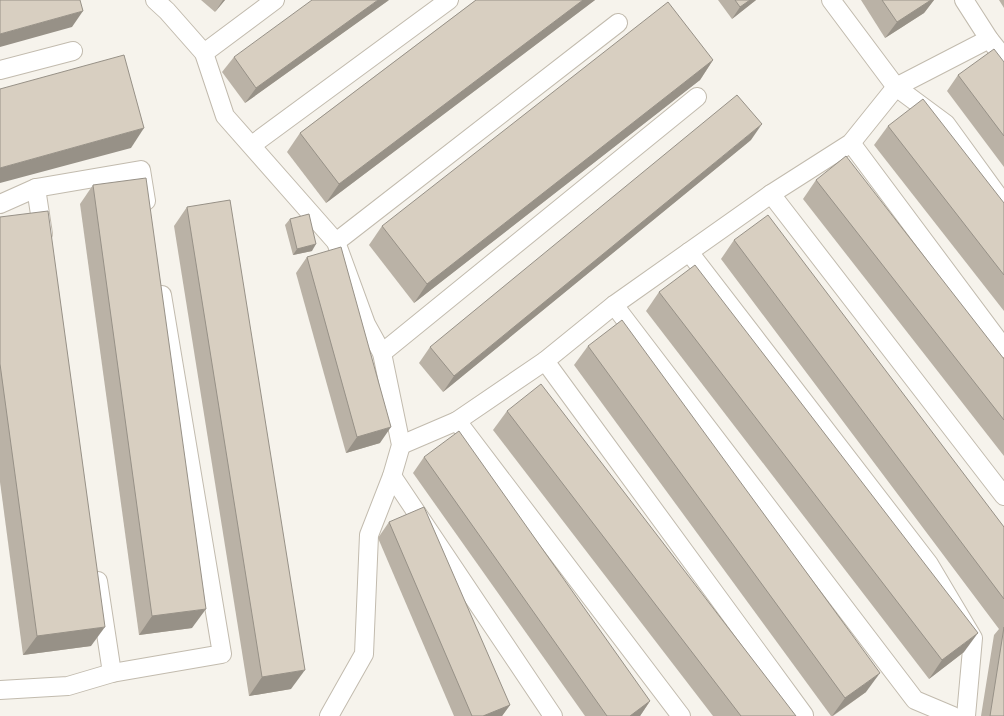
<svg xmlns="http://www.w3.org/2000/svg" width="1004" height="716" font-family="'IBM Plex Sans',sans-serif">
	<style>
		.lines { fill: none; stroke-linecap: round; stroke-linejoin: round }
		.service-casing { stroke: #c2bbae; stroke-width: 20 }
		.service { stroke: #fff; stroke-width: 18 }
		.wall { fill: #bab2a6 }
		.shaded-wall { fill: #979187 }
		.building { fill: #d8cfc1; stroke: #979187 }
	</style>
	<rect width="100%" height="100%" fill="#f6f3ec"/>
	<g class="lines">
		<g class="service-casing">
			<g id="service">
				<polyline points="155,0 167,11 204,53 225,116 336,242 366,324 382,353 401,445 392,476 369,535 364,654 329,716"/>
				<polyline points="831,0 896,87 946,124 1004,204"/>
				<polyline points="964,0 989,39 1004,58"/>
				<polyline points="204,53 275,0"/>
				<polyline points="0,70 73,51"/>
				<polyline points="851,143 1004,348"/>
				<polyline points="252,145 449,0"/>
				<polyline points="36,188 43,234"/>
				<polyline points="771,194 1004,496"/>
				<polyline points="0,204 36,188 141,170 146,201"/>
				<polyline points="336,242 618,23"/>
				<polyline points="689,252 929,564 973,638 966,716"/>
				<polyline points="614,305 915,700 953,716"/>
				<polyline points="382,353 697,97"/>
				<polyline points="545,361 804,715"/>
				<polyline points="457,421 681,716"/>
				<polyline points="401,445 457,421 545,361 614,305 771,194 851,143 896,87 989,39"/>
				<polyline points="392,476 553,716"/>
				<polyline points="98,581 112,673"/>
				<polyline points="0,690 68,686 112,673 222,654 162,295"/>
			</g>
		</g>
		<use href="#service" class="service"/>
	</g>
	<g class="wall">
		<polygon points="201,0 225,0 215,12"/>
		<polygon points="389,0 245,103 222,72 234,57"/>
		<polygon points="476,0 595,0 326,203 287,152 300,133"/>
		<polygon points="718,0 756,0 732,19"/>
		<polygon points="861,0 934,0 924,13 885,38"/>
		<polygon points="999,0 1004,0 1004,8"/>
		<polygon points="713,60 700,80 414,303 369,245 382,226"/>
		<polygon points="1004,62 1004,167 947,91 958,75"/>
		<polygon points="888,126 1004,203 1004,311 874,145"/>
		<polygon points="751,140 443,392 419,363 430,347"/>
		<polygon points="816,180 1004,359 1004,456 803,199"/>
		<polygon points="93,185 192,628 139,635 80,204"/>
		<polygon points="187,207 291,689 249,696 174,226"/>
		<polygon points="0,217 91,646 23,655 0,482"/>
		<polygon points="290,219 312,251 293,255 285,225"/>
		<polygon points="734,240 1004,527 1004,716 981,716 994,635 999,629 721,259"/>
		<polygon points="307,257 380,443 346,453 296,273"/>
		<polygon points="659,292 964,652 929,679 646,311"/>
		<polygon points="588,346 866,692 833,716 831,716 574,365"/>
		<polygon points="507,411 796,716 713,716 493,430"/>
		<polygon points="424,457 650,701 640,716 585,716 413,473"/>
		<polygon points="389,522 510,705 502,716 454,716 378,538"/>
	</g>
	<g class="shaded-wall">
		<polygon points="223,0 225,0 215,12"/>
		<polygon points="378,0 389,0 245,103 256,88"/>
		<polygon points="583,0 595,0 326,203 339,184"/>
		<polygon points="750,0 756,0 732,19 740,7"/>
		<polygon points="931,0 934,0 924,13 885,38 897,22"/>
		<polygon points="83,11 72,27 0,47 0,34"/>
		<polygon points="713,60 700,80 414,303 427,284"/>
		<polygon points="762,124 751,140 443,392 454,376"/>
		<polygon points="144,128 131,148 0,183 0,168"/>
		<polygon points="316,244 312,251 293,255 297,249"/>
		<polygon points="391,427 380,443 346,453 357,437"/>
		<polygon points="206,609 192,628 139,635 152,616"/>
		<polygon points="105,627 91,646 23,655 37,636"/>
		<polygon points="978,633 964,652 929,679 942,660"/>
		<polygon points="305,670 291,689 249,696 262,677"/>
		<polygon points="880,673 866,692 832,716 845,698"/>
		<polygon points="650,701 640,716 630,716"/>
		<polygon points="510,705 502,716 483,716"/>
	</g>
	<g class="building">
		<polygon points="0,0 80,0 83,11 0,34"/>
		<polygon points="312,0 378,0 256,88 234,57"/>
		<polygon points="476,0 583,0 339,184 300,133"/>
		<polygon points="735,0 750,0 740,7"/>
		<polygon points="882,0 931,0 897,22"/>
		<polygon points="668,2 713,60 427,284 382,226"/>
		<polygon points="994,49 1004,62 1004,136 958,75"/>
		<polygon points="124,55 144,128 0,168 0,89"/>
		<polygon points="737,95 762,124 454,376 430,347"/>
		<polygon points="923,99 1004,203 1004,275 888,126"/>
		<polygon points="846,156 1004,359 1004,420 816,180"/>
		<polygon points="146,178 206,609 152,616 93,185"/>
		<polygon points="230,200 305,670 262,677 187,207"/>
		<polygon points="48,211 105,627 37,636 0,364 0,217"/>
		<polygon points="309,214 316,244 297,249 290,219"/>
		<polygon points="768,215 1004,527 1004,599 734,240"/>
		<polygon points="341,247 391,427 357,437 307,257"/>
		<polygon points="695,265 978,633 942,660 659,292"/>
		<polygon points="622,320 880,673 845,698 588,346"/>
		<polygon points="541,384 796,716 741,716 507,411"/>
		<polygon points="459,431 650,701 630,716 607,716 424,457"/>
		<polygon points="424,507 510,705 483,716 472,716 389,522"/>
		<polygon points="1004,627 1004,716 990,716"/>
	</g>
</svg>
